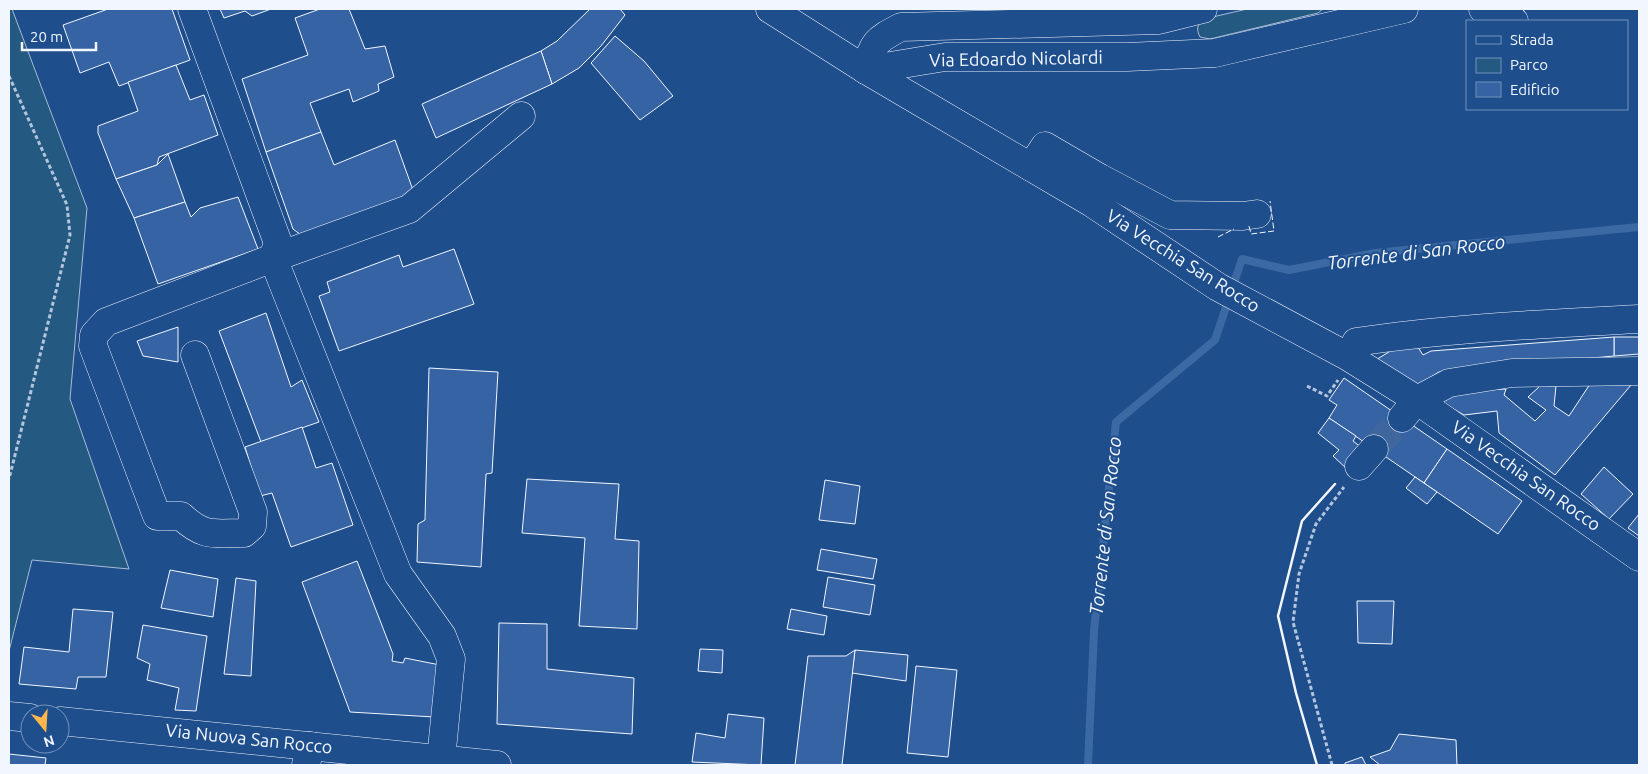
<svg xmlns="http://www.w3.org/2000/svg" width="1648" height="774" font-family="Ubuntu,sans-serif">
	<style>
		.green { fill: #245a82; stroke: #a8bbd7 }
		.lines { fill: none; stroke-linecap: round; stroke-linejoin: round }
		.stream { stroke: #3b69a3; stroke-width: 8 }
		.building { fill: #3563a3; stroke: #f2f6ff }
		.minor-tunnel { stroke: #3f679d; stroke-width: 28; stroke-dasharray: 28 14; stroke-linecap: butt }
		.minor-casing { stroke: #f2f6ff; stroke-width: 29 }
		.major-casing { stroke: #f2f6ff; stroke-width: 29 }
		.path { stroke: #b3c4dc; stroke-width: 3; stroke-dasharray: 4 2.5; stroke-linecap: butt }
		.minor { stroke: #1f4e8c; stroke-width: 28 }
		.major { stroke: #1f4e8c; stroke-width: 28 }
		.fence { stroke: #f2f6ff; stroke-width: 1; stroke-dasharray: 6 2.5; stroke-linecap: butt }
		.wall { stroke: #f2f6ff; stroke-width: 2.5 }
		.labels { text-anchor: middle; stroke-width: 4; stroke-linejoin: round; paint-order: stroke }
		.street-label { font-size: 18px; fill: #f2f6ff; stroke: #1f4e8c }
		.water-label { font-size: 19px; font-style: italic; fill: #f2f6ff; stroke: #1f4e8c }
	</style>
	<rect width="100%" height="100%" fill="#1f4e8c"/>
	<g class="green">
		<polygon points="9,9 12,9 87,208 70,399 129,569 32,560 9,651"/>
		<path d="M1247 9H1323L1318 13 1210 39 1200 37C1196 29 1197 24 1204 19Z"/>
	</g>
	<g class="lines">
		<polyline class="stream" points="1088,765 1094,631 1116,422 1215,340 1242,259 1289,270 1375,253 1639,227"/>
	</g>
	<g class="building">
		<polygon points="108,9 172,9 190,60 119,86 109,62 80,73 63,25"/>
		<polygon points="220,9 271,9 252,16 245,11 224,18"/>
		<polygon points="320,9 349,9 365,49 385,46 394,77 378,84 379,91 353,102 349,89 310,103 321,132 266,152 242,79 308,55 295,18"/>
		<polygon points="590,9 620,9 625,15 601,46 579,68 552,84 541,51 557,41"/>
		<polygon points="615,36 644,61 673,96 640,120 591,63"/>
		<polygon points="541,51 552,84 436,138 422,104"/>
		<polygon points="176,65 190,100 204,95 218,135 159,157 157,165 116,179 98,133 98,126 138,111 128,82"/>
		<polygon points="321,132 334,165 395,140 414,193 301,235 293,229 266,152"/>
		<polygon points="168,154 185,202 134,218 116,179 157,165"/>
		<polygon points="238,197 258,249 158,284 134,218 185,202 191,217 200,208"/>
		<polygon points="454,249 474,304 339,351 319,296 330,292 327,282 399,255 403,267"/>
		<polygon points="266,313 291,387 302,380 319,422 261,442 219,331"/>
		<polygon points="178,327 178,362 143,356 137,341"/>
		<polygon points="1614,337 1639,337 1639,354 1614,356"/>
		<polygon points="1614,337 1614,356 1439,372 1410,390 1369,364 1412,338 1423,355 1431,351"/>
		<polygon points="429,368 498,372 492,473 486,474 481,567 417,562 418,524 425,520"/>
		<polygon points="1344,378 1447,449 1424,483 1329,418 1337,405 1329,400"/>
		<polygon points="1637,378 1555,475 1499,433 1497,411 1464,415 1441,402 1456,391 1506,389 1504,395 1535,421 1546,410 1528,397 1540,386 1556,386 1554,406 1569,416 1592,381"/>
		<polygon points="1329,418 1356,436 1353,441 1366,451 1347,469 1333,456 1339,450 1318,433"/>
		<polygon points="302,427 316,468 332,463 353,525 291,547 272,493 260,496 245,447"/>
		<polygon points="1447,449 1522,501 1498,534 1424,483"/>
		<polygon points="1604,467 1633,494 1609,519 1581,494"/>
		<polygon points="1415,477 1437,492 1427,504 1406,488"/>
		<polygon points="527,479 619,484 615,539 639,541 637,629 579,626 585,538 522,533"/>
		<polygon points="825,480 860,486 855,524 819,520"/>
		<polygon points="1639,514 1639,536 1628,528"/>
		<polygon points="821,549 877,559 873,579 817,570"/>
		<polygon points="357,561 393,654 392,661 403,663 405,658 440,665 434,717 350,712 302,582"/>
		<polygon points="170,570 218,579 213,617 161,608"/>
		<polygon points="828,577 875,585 870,615 823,607"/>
		<polygon points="236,578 256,581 251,676 224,674"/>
		<polygon points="1357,601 1394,601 1392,644 1358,643"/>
		<polygon points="73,609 113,612 106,677 78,677 76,689 19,684 24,647 69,652"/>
		<polygon points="791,609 827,616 824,635 787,629"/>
		<polygon points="499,623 547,624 547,669 634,678 632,734 497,724"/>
		<polygon points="143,625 207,636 196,711 175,710 179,688 147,680 150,664 137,658"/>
		<polygon points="700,649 723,650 722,673 698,671"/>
		<polygon points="855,650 908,655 906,681 852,673"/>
		<polygon points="855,650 842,765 795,765 808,656 846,656"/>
		<polygon points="916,666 957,670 948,757 907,753"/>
		<polygon points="728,714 764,718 761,765 692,762 696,733 725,738"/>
		<polygon points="1399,734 1456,740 1457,765 1380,765 1370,757 1390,750"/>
		<polygon points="9,754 46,758 45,765 9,765"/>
		<polygon points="1362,757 1366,765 1345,765 1345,763"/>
	</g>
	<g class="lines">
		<polyline class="minor-tunnel" points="1374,449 1402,418"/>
		<g class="minor-casing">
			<g id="minor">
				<polyline points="192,9 278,243 273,258 398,574 442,636 451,659 441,759"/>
				<polyline points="770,9 866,70 1092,203 1218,287 1347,356 1411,396 1639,557"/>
				<polyline points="1483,9 1514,21"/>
				<polyline points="866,70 945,57 1127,57 1215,53 1404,9"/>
				<path d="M866 70C873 42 876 40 901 27L1159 20 1203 9"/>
				<polyline points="1031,167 1045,146 1100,178 1170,215 1243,216 1257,214"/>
				<path d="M1356 342C1449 328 1545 324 1639 319"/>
				<path d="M195 355 253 512 252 526 244 533C213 533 205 538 181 516H157L93 346 94 335 106 322 273 258 409 209 521 116"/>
				<polyline points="1402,418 1417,400 1449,383 1512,373 1639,371"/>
				<polyline points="1359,466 1374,449"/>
				<polyline points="306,765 310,746"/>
			</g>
		</g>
		<g class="major-casing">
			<g id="major">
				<polyline points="9,716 30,718"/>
				<polyline points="60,721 497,765"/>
			</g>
		</g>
		<g class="path">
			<polyline points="9,76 67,205 70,235 9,479"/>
			<polyline points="1307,386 1327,396 1338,380"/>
			<polyline points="1332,765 1293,622 1299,574 1316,524 1344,487"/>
		</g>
		<use href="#minor" class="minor"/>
		<use href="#major" class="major"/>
		<g class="fence">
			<polyline points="1249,226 1251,234 1274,231 1270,201"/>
			<polyline points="1218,237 1234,229"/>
		</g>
		<polyline class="wall" points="1317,765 1296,693 1278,616 1302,521 1335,484"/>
	</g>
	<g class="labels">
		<g class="street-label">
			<text transform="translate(1016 59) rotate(-1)" y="6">Via Edoardo Nicolardi</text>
			<text transform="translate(1183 261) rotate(32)" y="6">Via Vecchia San Rocco</text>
			<text transform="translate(1526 476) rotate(35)" y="6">Via Vecchia San Rocco</text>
			<text transform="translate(249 739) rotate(6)" y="6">Via Nuova San Rocco</text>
		</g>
		<g class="water-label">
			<text transform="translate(1416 252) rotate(-7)" y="7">Torrente di San Rocco</text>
			<text transform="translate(1105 526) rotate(-84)" y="7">Torrente di San Rocco</text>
		</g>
	</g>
	<rect width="1648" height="774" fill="none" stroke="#f2f6ff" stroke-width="20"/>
	<rect x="1466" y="20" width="162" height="90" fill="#1f4e8c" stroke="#7391ba"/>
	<rect x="1476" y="36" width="25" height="8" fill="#1f4e8c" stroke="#7391ba"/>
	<text x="1510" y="45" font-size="15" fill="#f2f6ff">Strada</text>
	<rect x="1476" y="58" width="25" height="15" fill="#245a82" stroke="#7391ba"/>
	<text x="1510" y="70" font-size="15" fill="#f2f6ff">Parco</text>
	<rect x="1476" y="82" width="25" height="15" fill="#3563a3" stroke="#7391ba"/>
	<text x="1510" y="95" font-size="15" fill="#f2f6ff">Edificio</text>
	<g transform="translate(45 729) rotate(162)"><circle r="24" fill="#1f4e8c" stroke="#7391ba"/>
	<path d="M0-4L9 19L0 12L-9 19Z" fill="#ffb74d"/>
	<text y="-8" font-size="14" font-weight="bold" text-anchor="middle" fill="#f2f6ff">N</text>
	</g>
	<path d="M22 42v8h74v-8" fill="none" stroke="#f2f6ff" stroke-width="2.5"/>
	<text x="30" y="42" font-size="15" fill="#f2f6ff" stroke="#1f4e8c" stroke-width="4" paint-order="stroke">20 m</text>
</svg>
